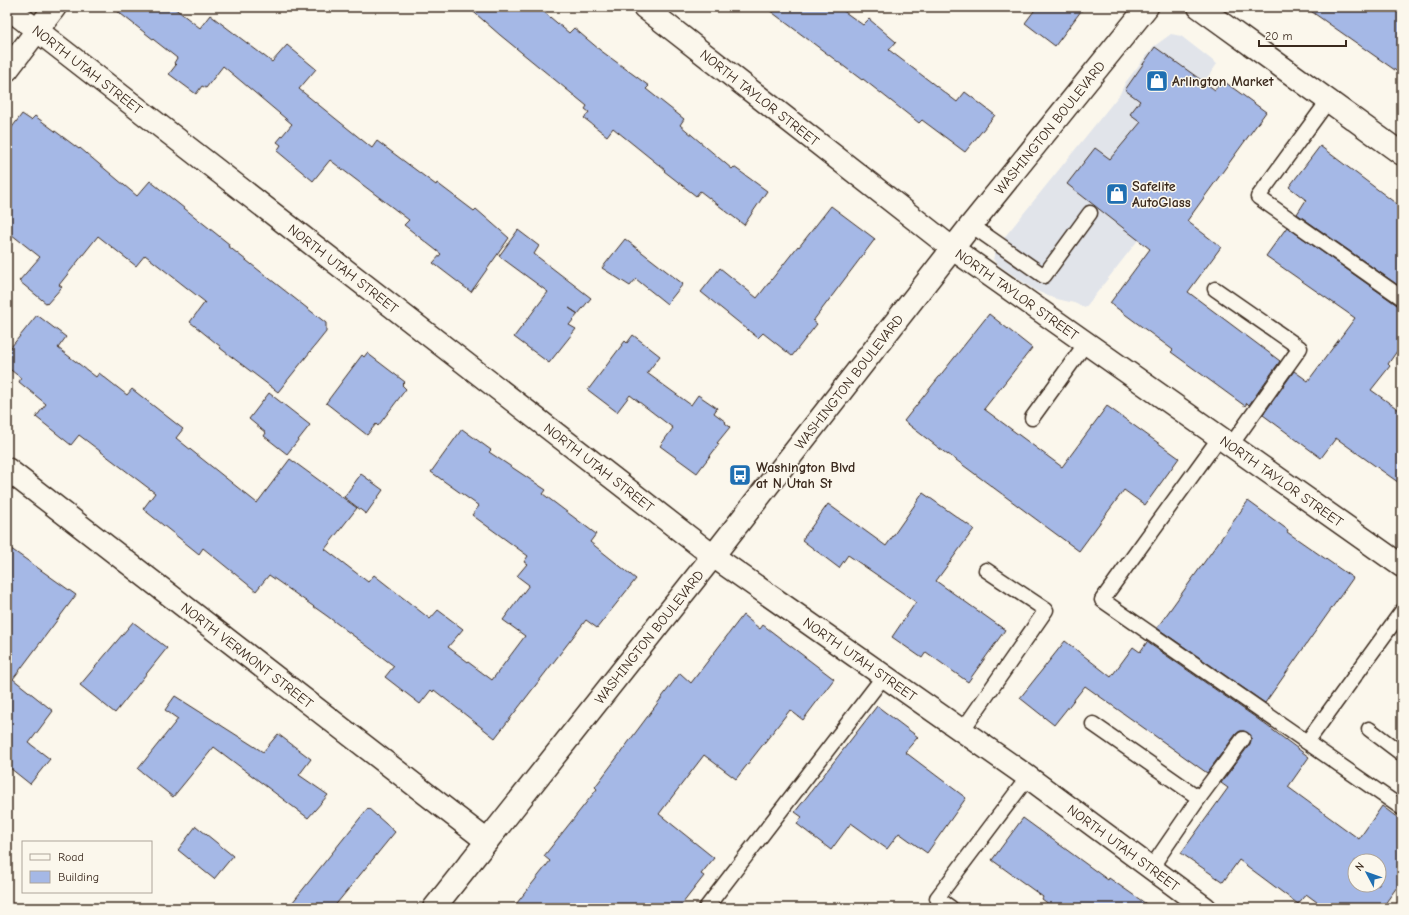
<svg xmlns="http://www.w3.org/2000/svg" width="1409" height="915" font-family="'Comic Neue',sans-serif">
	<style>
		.built { fill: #e1e4ea }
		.building { fill: #a5b8e6; stroke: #3b2a1e; fill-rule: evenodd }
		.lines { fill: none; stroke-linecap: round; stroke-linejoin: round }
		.service-casing { stroke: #3b2a1e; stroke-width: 17 }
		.minor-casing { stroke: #3b2a1e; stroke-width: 25 }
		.secondary-casing { stroke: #3b2a1e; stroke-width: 25 }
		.service { stroke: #fbf7ec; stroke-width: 14 }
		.minor { stroke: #fbf7ec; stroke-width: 22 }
		.secondary { stroke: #fbf7ec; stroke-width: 22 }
		.labels { text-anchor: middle; stroke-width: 3; stroke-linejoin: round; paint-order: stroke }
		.street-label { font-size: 14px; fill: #3b2a1e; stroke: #fbf7ec }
		.poi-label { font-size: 14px; font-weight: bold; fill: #3b2a1e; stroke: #fbf7ec; text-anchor: start }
	</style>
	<rect width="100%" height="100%" fill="#fbf7ec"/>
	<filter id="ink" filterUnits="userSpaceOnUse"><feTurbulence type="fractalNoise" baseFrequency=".025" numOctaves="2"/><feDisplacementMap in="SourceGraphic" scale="8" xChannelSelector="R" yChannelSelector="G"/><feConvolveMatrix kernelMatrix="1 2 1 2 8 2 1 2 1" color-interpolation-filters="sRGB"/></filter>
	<g filter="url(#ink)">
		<polygon class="built" points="1171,34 1181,36 1217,64 1137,177 1167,203 1085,308 1074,303 1057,299 1036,291 997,264 993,259 996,251 1007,234 1120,94 1125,83 1153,47"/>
		<g class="building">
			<polygon points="112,7 173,7 200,28 210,15 272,62 287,45 316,69 299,89 372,148 377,141 436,185 437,183 474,211 476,209 509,238 471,292 433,263 441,254 404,225 409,220 330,160 313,181 277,151 281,145 277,142 292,124 223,66 206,88 202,86 196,94 169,74 176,65 174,63 177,58"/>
			<polygon points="468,7 538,7 569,33 574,28 600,50 649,86 646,89 684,119 680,125 732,169 734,167 767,191 744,225 700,191 696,196 664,171 665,170 613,128 607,136 584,118 589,112 585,109 587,106 500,35"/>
			<polygon points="765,7 838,7 863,25 869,19 896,42 889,50 957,102 965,92 995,115 965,152 922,120 919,123 863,79 862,80"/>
			<polygon points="1037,7 1084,7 1055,46 1025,23"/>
			<polygon points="1305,7 1402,7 1402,75"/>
			<polygon points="1155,47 1215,90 1222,80 1266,112 1187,221 1221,247 1188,292 1280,361 1249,405 1247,403 1245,406 1171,352 1173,350 1110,303 1150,249 1067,184 1095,148 1110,159 1141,122 1130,114 1140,101 1125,90"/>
			<polygon points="22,114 31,120 35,116 79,149 80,148 137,196 150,181 229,244 228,246 326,323 326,332 278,392 220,348 221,347 190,322 205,302 145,255 136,266 98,236 59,285 62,287 47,304 19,281 40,257 7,231 7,134"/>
			<polygon points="1320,146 1402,208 1402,288 1297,214 1306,200 1289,187"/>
			<polygon points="831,206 875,239 813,321 817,324 792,356 763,333 758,338 701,292 720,268 757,298 798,246 799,247"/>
			<polygon points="1287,227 1397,305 1402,306 1402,344 1388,364 1390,366 1371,390 1402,412 1402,485 1336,438 1321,458 1263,415 1294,371 1308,381 1355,318 1266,256"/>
			<polygon points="518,230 539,246 534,254 591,298 578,314 569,308 578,314 569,325 576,329 549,363 514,337 548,292 499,256"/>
			<polygon points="625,239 683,284 667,304 636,279 630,286 602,268"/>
			<polygon points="989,314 1032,348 984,409 1062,467 1107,406 1179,458 1145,505 1124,490 1079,551 948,454 948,455 904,421"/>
			<polygon points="37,315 66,337 58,348 96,377 99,373 127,395 132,389 183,429 176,438 257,503 290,459 357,508 325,549 368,582 374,575 430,619 438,610 463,629 448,647 492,680 525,636 503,620 529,585 517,576 527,564 524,562 528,556 472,515 479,506 431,472 462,429 491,450 489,452 546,490 543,494 596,534 590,542 636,579 597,628 586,620 495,738 434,690 433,692 431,690 420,704 385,677 394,666 327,616 269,575 256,591 203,548 199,554 143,509 155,493 79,435 71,445 36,417 46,404 19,382 21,378 7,367 7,352"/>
			<polygon points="633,335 660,356 647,373 691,405 698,395 717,408 714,413 726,422 725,423 730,427 717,443 719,444 697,473 660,446 673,428 630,395 617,412 588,390 625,341 627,343"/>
			<polygon points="367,353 405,382 402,385 406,389 378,426 376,424 367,435 326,403 362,355 364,357"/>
			<polygon points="269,393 310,425 287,454 264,436 266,433 249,419"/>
			<polygon points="361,474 383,490 366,514 344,497"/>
			<polygon points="923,493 974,529 936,581 1005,630 968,682 926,652 922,658 892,637 916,602 848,555 839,568 802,540 828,504 886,546"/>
			<polygon points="1248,501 1288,530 1287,532 1353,578 1265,703 1157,628"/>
			<polygon points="7,546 76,595 13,679 53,711 29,743 50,759 30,784 10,768 7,772"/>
			<polygon points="743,615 760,629 763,625 834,679 803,720 790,710 736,779 704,755 659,814 714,858 701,874 704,876 679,908 513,908 550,861 544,856 597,789 595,787 680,673 691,683"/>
			<polygon points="133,622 167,648 115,713 80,685"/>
			<path d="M1065 641 1111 677 1133 647 1140 652 1147 642 1255 717 1309 757 1288 787 1359 839 1382 806 1402 821V880L1382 908H1325L1306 894 1298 904 1239 860 1223 882 1181 853 1228 788 1221 783 1250 744 1251 740V735L1244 731H1240L1236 734 1207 773 1085 686 1054 725 1020 698ZM1355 861H1379V885H1355Z"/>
			<polygon points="175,696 263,752 278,734 311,759 299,775 328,795 308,818 214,747 173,797 138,769 178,719 165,710"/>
			<polygon points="877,706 918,737 905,752 966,798 927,853 899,833 887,849 851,823 831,850 797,824 802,817 795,812"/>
			<polygon points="368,808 395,832 333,908 288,908"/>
			<polygon points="1023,818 1108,880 1109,878 1152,908 1054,908 1042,899 1043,897 992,860"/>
			<polygon points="196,826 233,856 214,879 178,850"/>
		</g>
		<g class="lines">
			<g class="service-casing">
				<g id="service">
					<polyline points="1328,101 1258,197 1402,298"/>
					<polyline points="971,225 1044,276 1090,213"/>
					<polyline points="1215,289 1300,348 1231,445"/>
					<polyline points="1032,418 1086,343"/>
					<polyline points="1220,437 1102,600 1402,808"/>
					<polyline points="1093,724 1199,798 1151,868"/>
					<polyline points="1369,729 1402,754"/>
					<polyline points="962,731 1046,610 986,570"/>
					<polyline points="1307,742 1402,611"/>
					<polyline points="1199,798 1243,739"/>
					<polyline points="706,908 884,676"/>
					<polyline points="951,908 937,898 1028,777"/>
				</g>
			</g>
			<g class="minor-casing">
				<g id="minor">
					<path id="s1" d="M7 7 713 556 1028 777 1205 908"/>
					<path id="s2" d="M644 7 953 249 1402 566"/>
					<polyline points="1199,7 1402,154"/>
					<polyline points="7,70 55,7"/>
					<path id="s3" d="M7 469 487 841"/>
				</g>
			</g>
			<g class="secondary-casing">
				<g id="secondary">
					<path id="s4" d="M434 908 713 556 971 225 1147 7"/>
				</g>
			</g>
			<use href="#service" class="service"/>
			<use href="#minor" class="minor"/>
			<use href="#secondary" class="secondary"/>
		</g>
	</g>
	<defs>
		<g id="shop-square" transform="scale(1.15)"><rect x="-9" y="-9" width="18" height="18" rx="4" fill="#1f6fb2" stroke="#fbf7ec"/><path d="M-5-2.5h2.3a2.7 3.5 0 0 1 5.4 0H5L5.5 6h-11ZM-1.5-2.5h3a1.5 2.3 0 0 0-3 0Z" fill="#fff"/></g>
		<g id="bus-square" transform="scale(1.15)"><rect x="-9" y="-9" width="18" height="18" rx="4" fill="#1f6fb2" stroke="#fbf7ec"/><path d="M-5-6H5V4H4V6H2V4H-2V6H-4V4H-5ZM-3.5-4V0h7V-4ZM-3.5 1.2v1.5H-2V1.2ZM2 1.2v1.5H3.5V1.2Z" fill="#fff"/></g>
	</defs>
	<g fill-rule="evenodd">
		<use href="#shop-square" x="1157" y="81"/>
		<use href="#shop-square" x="1117" y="194"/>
		<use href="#bus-square" x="740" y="475"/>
	</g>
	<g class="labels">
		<g class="street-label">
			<text dy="5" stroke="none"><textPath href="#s1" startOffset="102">NORTH UTAH STREET</textPath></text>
			<text dy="5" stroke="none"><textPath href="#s2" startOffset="147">NORTH TAYLOR STREET</textPath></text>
			<text dy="5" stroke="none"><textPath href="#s4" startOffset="994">WASHINGTON BOULEVARD</textPath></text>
			<text dy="5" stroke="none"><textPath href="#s1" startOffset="426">NORTH UTAH STREET</textPath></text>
			<text dy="5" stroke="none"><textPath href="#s2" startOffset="471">NORTH TAYLOR STREET</textPath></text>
			<text dy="5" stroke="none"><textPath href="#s4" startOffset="670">WASHINGTON BOULEVARD</textPath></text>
			<text dy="5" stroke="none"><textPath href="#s1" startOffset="750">NORTH UTAH STREET</textPath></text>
			<text dy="5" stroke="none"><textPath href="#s2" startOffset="795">NORTH TAYLOR STREET</textPath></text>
			<text dy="5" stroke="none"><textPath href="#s4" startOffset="346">WASHINGTON BOULEVARD</textPath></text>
			<text dy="5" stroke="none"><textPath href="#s3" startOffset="304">NORTH VERMONT STREET</textPath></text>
			<text dy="5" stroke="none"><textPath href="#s1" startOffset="1074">NORTH UTAH STREET</textPath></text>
			<text dy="5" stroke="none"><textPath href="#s1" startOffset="1398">NORTH UTAH STREET</textPath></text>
		</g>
		<g class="poi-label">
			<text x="1172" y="86">Arlington Market</text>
			<text x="1132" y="191">Safelite<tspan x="1132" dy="16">AutoGlass</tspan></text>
			<text x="756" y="472">Washington Blvd<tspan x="756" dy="16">at N Utah St</tspan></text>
		</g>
	</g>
	<rect width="1409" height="915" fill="none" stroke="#fbf7ec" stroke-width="24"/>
	<rect x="12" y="12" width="1385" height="891" fill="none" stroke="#3b2a1e" stroke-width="1.5" filter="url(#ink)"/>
	<rect x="22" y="841" width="130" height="52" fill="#fbf7ec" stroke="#aea59a"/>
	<rect x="30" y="854" width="20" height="6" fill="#fbf7ec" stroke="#aea59a"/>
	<text x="58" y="861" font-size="12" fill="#3b2a1e">Road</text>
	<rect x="30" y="871" width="20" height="12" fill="#a5b8e6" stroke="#aea59a"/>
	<text x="58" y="881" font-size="12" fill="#3b2a1e">Building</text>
	<g transform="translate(1367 873) rotate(311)"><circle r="19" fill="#fbf7ec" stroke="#aea59a"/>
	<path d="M0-3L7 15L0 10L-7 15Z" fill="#1f6fb2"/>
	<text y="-6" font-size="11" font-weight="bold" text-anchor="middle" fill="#3b2a1e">N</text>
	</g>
	<path d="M1259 40v6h87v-6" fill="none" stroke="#3b2a1e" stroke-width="2"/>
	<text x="1265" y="40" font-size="12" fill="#3b2a1e" stroke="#fbf7ec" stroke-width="3" paint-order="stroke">20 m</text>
</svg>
